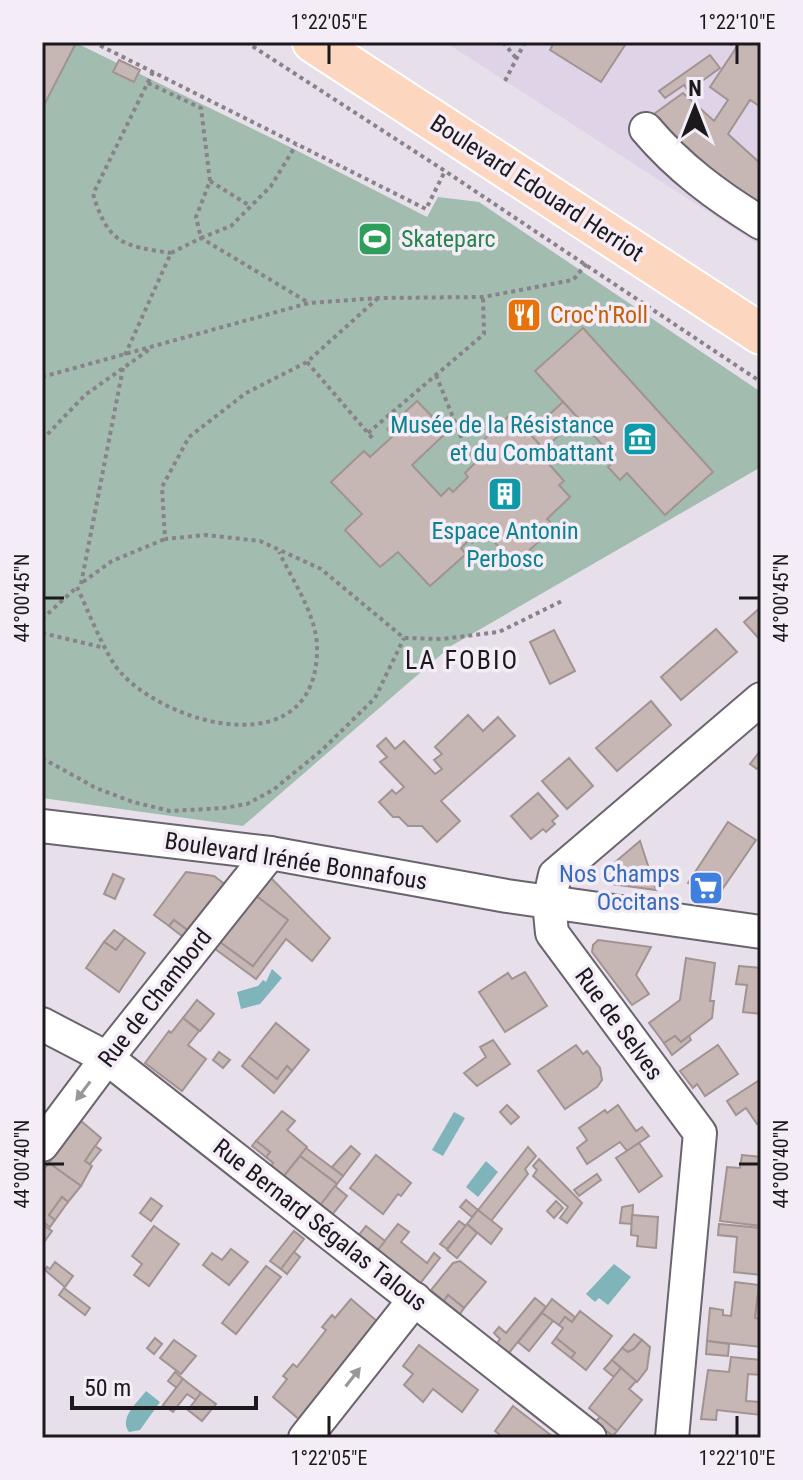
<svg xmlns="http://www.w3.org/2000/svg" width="803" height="1480" font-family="'Roboto Condensed',sans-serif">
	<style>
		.education { fill: #dfd3e7 }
		.green { fill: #a2bdaf }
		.water { fill: #80b4bb }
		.building { fill: #c6b7b5; stroke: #a19391; stroke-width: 2 }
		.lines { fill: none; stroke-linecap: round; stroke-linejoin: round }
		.minor-casing { stroke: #6b646e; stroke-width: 36 }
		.major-casing { stroke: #fff; stroke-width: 44 }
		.path { stroke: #88828a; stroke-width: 4; stroke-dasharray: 4 4; stroke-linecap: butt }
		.minor { stroke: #fff; stroke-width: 32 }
		.major { stroke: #fdd6bf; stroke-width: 40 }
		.oneway { fill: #999899 }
		.ticks { fill: none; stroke: #1c191d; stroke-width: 3 }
		.labels { text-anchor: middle; stroke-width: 7; stroke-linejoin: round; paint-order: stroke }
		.street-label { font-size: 24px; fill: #1c191d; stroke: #f4ecf7 }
		.leisure-label { font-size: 24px; fill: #27864d; stroke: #f4ecf7; text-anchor: start }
		.food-label { font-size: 24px; fill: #c56008; stroke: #f4ecf7; text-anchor: start }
		.culture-label { font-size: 24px; fill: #0d838f; stroke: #f4ecf7; text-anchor: end }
		.shop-label { font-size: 24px; fill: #366cbe; stroke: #f4ecf7; text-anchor: end }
		.neighbourhood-label { font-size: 26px; letter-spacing: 2px; fill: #1c191d; stroke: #f4ecf7 }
		.neatline { fill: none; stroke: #1c191d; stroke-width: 3 }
		.ticks-label { font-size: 20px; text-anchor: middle; fill: #1c191d }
	</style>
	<rect width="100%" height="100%" fill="#e7dfea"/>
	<polygon class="education" points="445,42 761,42 761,246 535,100"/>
	<polygon class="green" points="42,42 74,42 294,149 427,217 438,197 479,202 761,392 761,467 451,646 243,826 42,798"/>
	<g class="water">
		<polygon points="272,969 282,978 260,1004 241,1009 237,992 258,986 263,980 266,982"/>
		<polygon points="454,1112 465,1118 443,1156 432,1150"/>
		<polygon points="486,1161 498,1172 478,1197 466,1187"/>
		<polygon points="614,1264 631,1277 608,1305 599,1298 595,1302 586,1294"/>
		<path d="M146 1391 160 1402 140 1430 129 1432C119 1418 136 1404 146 1391Z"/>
	</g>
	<g class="building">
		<polygon points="42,42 76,43 42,109"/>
		<polygon points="554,42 627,42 601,82 550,50"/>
		<polygon points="740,42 761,42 761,107 750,100 728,134 761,164 761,210 680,153 654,114 683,93 714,121 728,100 710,87"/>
		<polygon points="710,55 720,68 688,91 684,85 665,98 659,91"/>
		<polygon points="119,60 140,70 134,82 113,72"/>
		<polygon points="583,328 713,472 665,515 627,473 620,480 608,467 616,460 535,371"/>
		<polygon points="417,401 447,432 412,465 441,496 449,488 453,492 468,477 465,473 478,460 471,452 511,414 546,451 541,455 564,481 559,485 570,497 547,519 555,526 515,564 485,532 472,543 469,540 461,548 466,554 430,586 398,552 380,567 345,530 362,514 331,482 364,451 370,457 393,436 387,429"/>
		<polygon points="563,402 578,418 544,449 529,433"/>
		<polygon points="761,607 761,641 744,622"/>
		<polygon points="716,629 737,652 681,700 661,677"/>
		<polygon points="554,630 575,671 550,684 530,642"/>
		<polygon points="651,701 671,725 617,771 596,748"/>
		<polygon points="468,715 483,731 498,717 515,736 441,801 460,821 437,842 422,826 408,826 399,817 393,817 379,802 392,790 396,794 404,787 380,762 387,757 377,746 386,738 395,749 404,741 435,774 442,769 434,760 442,754 435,747"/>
		<polygon points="761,750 761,766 757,769 750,764"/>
		<polygon points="569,758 593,786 567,809 542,781"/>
		<polygon points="538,793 558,816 552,821 555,824 546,832 543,829 531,839 511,816"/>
		<polygon points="728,822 756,840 715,900 688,883"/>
		<polygon points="640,841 656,890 612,884 608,868"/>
		<polygon points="186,872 214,876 227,886 191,933 174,920 169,926 154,915"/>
		<polygon points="113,874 124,879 115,899 104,894"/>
		<polygon points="271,878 330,938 312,961 286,939 256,979 211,946 216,939 253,966 288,920 251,892"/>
		<polygon points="251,892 288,920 253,966 216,939"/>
		<polygon points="174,920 191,933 186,939 169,926"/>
		<polygon points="114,930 125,938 116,950 104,942"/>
		<polygon points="125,938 145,953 119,992 86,968 104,942 116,950"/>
		<polygon points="598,940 651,947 636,975 649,994 632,1005 592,952 593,945"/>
		<polygon points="686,958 715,963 710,1001 714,1001 712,1018 681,1042 675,1036 664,1043 649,1023 680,1000"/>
		<polygon points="739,966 761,968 761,1014 743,1012 747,985 736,984"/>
		<polygon points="525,972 547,1006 505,1032 479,992 508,973 512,979"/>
		<polygon points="197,1000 214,1014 200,1031 183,1018"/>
		<polygon points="183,1018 199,1031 188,1045 206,1059 182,1091 145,1063 169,1031 171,1033"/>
		<polygon points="276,1023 309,1050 292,1071 287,1066 277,1079 249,1057"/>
		<polygon points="675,1036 681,1042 689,1036 691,1040 672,1055 664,1043"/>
		<polygon points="493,1040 510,1064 477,1086 464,1073 486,1057 480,1047"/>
		<polygon points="576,1045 583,1054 587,1051 600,1068 602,1080 597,1087 565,1109 538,1071"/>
		<polygon points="718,1045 738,1074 705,1096 697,1084 693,1088 680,1071"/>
		<polygon points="219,1052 230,1060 223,1068 213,1060"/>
		<polygon points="249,1057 277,1079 287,1066 292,1071 274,1093 242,1066"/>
		<polygon points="761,1079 761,1121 757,1124 746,1108 736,1115 727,1101"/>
		<polygon points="507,1105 519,1117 511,1124 500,1112"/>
		<polygon points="618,1105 636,1131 642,1127 649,1136 627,1151 620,1142 587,1164 577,1148 587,1140 579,1128 605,1110 607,1113"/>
		<polygon points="282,1111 295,1121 287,1130 307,1147 275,1187 262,1177 273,1163 266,1157 270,1152 256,1141"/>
		<polygon points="81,1121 101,1138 85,1161 92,1166 81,1186 49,1163"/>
		<polygon points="256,1141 270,1152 266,1157 252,1146"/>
		<polygon points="639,1143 662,1176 639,1192 616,1158"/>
		<polygon points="95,1146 101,1150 90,1164 85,1161"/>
		<polygon points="351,1146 360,1154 343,1176 332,1167"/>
		<polygon points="528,1147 536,1156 525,1169 528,1174 491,1221 478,1210"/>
		<polygon points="306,1148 343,1176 337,1184 300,1156"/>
		<polygon points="376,1155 411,1183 401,1196 398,1194 383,1214 350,1188"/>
		<polygon points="742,1155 761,1157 761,1226 720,1221 727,1167 740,1168"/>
		<polygon points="300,1156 337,1184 312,1216 275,1187"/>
		<polygon points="539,1159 582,1203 567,1223 560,1218 568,1207 533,1176 537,1170 533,1166"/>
		<polygon points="49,1163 81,1186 68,1202 62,1197 49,1215 55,1220 50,1227 42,1221 42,1172"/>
		<polygon points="597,1174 601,1180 579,1196 574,1190"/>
		<polygon points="335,1186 347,1196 324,1225 312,1216"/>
		<polygon points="62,1197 68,1202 55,1220 49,1215"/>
		<polygon points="151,1198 162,1206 151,1221 140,1213"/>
		<polygon points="466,1200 478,1210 472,1217 460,1207"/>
		<polygon points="556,1201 563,1208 554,1218 547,1211"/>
		<polygon points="633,1205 632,1224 620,1223 622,1207"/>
		<polygon points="478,1210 502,1229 491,1244 467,1224"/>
		<polygon points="632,1215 658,1217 656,1248 637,1246 638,1236 631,1235"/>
		<polygon points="459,1221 466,1226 447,1249 440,1244"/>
		<polygon points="42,1224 52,1231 42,1245"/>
		<polygon points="398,1224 409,1232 401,1242 427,1263 434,1253 440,1258 411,1295 369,1261"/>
		<polygon points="467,1224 477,1233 457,1258 447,1250"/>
		<polygon points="719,1224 761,1228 761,1275 734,1272 737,1237 718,1235"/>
		<polygon points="154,1226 179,1244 149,1286 134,1275 142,1264 132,1256"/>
		<polygon points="366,1226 385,1241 369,1261 350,1246"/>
		<polygon points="294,1231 304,1239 281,1269 270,1261"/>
		<polygon points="231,1249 248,1262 229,1285 203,1265 212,1253 222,1260"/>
		<polygon points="294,1252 300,1257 287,1274 281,1269"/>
		<polygon points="460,1261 486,1282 464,1308 448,1295 444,1301 431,1290 453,1263"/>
		<polygon points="55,1262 73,1276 65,1287 45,1270 47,1267 50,1269"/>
		<polygon points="266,1266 281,1277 236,1334 222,1323"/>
		<polygon points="735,1282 759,1285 755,1318 761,1319 761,1347 707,1341 710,1308 723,1310 723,1315 731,1316"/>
		<polygon points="64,1288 90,1308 85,1315 59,1295"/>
		<polygon points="448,1295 464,1308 460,1314 444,1301"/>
		<polygon points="758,1295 761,1296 761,1319 755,1318"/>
		<polygon points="535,1298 546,1307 500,1364 488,1355 500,1339 494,1333 499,1327 506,1333"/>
		<polygon points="351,1299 379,1323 301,1421 273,1397 287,1379 283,1376 293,1364 297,1367 326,1330 322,1327 332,1315 335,1318"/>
		<polygon points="552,1299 575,1317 572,1322 565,1317 559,1325 542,1313"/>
		<polygon points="580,1311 612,1336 586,1370 571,1358 575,1353 556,1338 563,1328 559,1325 565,1317 572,1322"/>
		<polygon points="542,1313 553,1321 529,1351 518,1342"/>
		<polygon points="634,1334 642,1340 634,1349 628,1352 622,1348"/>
		<polygon points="155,1338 162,1344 154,1354 147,1348"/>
		<polygon points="556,1338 575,1353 571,1358 552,1343"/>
		<polygon points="174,1340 196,1356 181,1374 160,1358"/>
		<polygon points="642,1340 650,1347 647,1369 637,1382 612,1360 622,1348 628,1352 634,1349"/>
		<polygon points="707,1341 729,1344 728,1356 706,1354"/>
		<polygon points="419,1345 478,1390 462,1412 433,1389 423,1402 404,1385 413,1374 403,1366"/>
		<polygon points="731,1357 761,1360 761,1375 748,1374 746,1401 761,1402 761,1415 717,1410 716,1420 701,1419 708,1370 729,1372"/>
		<polygon points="612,1360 621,1368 614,1377 604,1369"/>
		<polygon points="621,1368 636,1381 629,1389 642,1400 617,1431 589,1408"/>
		<polygon points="175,1372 183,1379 177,1388 168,1381"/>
		<polygon points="183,1379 201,1393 196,1400 187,1394 173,1412 163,1405"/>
		<polygon points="201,1393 216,1404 202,1421 188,1410"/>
		<polygon points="513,1406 552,1436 550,1438 504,1438 495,1431"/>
		<polygon points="600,1417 617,1431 613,1436 595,1422"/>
	</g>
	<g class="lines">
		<g class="minor-casing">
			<g id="minor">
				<path d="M646 129C679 168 717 196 761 223"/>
				<polyline points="42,826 270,853 507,896 761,932"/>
				<polyline points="42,1024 107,1058 590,1438"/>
				<polyline points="42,1145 107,1058 270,853"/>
				<polyline points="305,1438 415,1299"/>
				<polyline points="672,1438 700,1133 552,933 549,902 555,875 761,699"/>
			</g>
		</g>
		<g class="major-casing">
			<polyline id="major" points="313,42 761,334"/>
		</g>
		<g class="path">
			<polyline points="93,42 426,209 445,171"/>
			<polyline points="246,42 445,171 761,382"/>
			<polyline points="503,42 516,58"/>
			<polyline points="729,42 736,47"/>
			<path d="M153 72 93 194C108 243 122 246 171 253"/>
			<polyline points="505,81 525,42"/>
			<polyline points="148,83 201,108 210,181 196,217 201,238 231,226 271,186 296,145"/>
			<polyline points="210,181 250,206"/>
			<polyline points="378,298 307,362 246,393 189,437 162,487 165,539 206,535 260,541 321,569 404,638 442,639 499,632 562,601"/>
			<polyline points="125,355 171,253 201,238 309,303"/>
			<polyline points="307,362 374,440"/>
			<polyline points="436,375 467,452"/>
			<polyline points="42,377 309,303 378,298 483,297 573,280 587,263"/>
			<polyline points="368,433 484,334 483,297"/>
			<polyline points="42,440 85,395 150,349"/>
			<polyline points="83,582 112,561 165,539"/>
			<polyline points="81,584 123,368"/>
			<path d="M77 587C88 610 106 658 122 674 174 729 318 763 317 648 317 616 293 581 279 552"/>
			<polyline points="42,619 76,588"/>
			<polyline points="42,633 105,648"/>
			<polyline points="42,758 96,788 133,802 170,811 224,808 247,804 273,790 322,750 375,698 404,638"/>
		</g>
		<use href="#minor" class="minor"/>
		<use href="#major" class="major"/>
	</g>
	<defs><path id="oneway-solid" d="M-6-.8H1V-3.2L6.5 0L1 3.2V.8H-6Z" transform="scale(2)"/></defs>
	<g class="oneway">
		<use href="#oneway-solid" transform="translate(83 1091) rotate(127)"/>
		<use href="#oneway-solid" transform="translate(353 1377) rotate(-52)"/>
	</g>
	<path class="ticks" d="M329 44V64M737 44V64M44 598H64M739 598H759M44 1164H64M739 1164H759M329 1416V1436M737 1416V1436"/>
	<defs>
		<g id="stadium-square" transform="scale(1.8)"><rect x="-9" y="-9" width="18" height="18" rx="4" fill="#2e9e5b" stroke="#f4ecf7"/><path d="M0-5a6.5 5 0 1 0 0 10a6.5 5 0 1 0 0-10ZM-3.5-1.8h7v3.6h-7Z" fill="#fff"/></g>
		<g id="restaurant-square" transform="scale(1.8)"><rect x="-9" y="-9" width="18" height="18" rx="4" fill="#e8710a" stroke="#f4ecf7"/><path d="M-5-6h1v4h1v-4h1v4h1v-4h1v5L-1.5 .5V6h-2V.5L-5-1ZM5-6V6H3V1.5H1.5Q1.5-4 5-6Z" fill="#fff"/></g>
		<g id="museum-square" transform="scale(1.8)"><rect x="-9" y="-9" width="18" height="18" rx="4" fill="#0f9aa8" stroke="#f4ecf7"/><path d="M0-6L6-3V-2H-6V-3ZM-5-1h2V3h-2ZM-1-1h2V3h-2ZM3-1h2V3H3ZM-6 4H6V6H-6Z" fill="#fff"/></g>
		<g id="building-square" transform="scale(1.8)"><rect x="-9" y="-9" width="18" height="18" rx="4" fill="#0f9aa8" stroke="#f4ecf7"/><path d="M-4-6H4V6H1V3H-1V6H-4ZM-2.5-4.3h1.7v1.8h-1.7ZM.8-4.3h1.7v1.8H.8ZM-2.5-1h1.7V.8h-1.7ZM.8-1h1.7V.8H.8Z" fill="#fff"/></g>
		<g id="supermarket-square" transform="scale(1.8)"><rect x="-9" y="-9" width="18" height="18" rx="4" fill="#3f7fe0" stroke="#f4ecf7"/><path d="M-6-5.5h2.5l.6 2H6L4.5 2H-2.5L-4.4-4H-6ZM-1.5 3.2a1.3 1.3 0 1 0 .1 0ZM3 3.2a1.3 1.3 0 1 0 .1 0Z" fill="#fff"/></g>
	</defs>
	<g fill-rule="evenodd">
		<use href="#stadium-square" x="375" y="239"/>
		<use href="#restaurant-square" x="524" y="315"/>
		<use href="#museum-square" x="640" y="439"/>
		<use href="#building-square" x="505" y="494"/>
		<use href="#supermarket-square" x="706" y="888"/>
	</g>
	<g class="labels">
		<g class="street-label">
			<text transform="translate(537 188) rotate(33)" y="8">Boulevard Edouard Herriot</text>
			<text transform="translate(296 861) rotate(9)" y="8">Boulevard Irénée Bonnafous</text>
			<text transform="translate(155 998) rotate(-52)" y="8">Rue de Chambord</text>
			<text transform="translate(619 1024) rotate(54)" y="8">Rue de Selves</text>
			<text transform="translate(320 1225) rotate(38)" y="8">Rue Bernard Ségalas Talous</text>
		</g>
		<g class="leisure-label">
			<text x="401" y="247">Skateparc</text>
		</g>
		<g class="food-label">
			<text x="550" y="323">Croc'n'Roll</text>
		</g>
		<g class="culture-label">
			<text x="614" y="433">Musée de la Résistance<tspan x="614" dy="28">et du Combattant</tspan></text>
			<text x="505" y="539" text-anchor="middle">Espace Antonin<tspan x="505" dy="28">Perbosc</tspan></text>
		</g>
		<g class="shop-label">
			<text x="680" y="882">Nos Champs<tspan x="680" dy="28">Occitans</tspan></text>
		</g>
		<g class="neighbourhood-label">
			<text x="462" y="669">LA FOBIO</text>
		</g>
	</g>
	<rect width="803" height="1480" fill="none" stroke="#f4ecf7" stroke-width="88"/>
	<g transform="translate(695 108)" stroke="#f4ecf7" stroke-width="6" paint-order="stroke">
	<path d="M0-6L14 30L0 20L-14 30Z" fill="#1c191d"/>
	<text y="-12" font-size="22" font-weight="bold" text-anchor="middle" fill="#1c191d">N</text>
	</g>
	<path d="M72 1396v12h184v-12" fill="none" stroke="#1c191d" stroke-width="4"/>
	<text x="84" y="1396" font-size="24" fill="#1c191d" stroke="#f4ecf7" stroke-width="6" paint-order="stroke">50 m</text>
	<rect x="44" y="44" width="715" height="1392" class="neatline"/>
	<g class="ticks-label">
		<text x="329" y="29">1°22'05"E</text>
		<text x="737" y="29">1°22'10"E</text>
		<text transform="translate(22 598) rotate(-90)" y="7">44°00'45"N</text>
		<text transform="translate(781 598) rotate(-90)" y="7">44°00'45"N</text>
		<text transform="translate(22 1164) rotate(-90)" y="7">44°00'40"N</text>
		<text transform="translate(781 1164) rotate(-90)" y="7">44°00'40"N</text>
		<text x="329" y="1465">1°22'05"E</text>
		<text x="737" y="1465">1°22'10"E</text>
	</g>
</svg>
